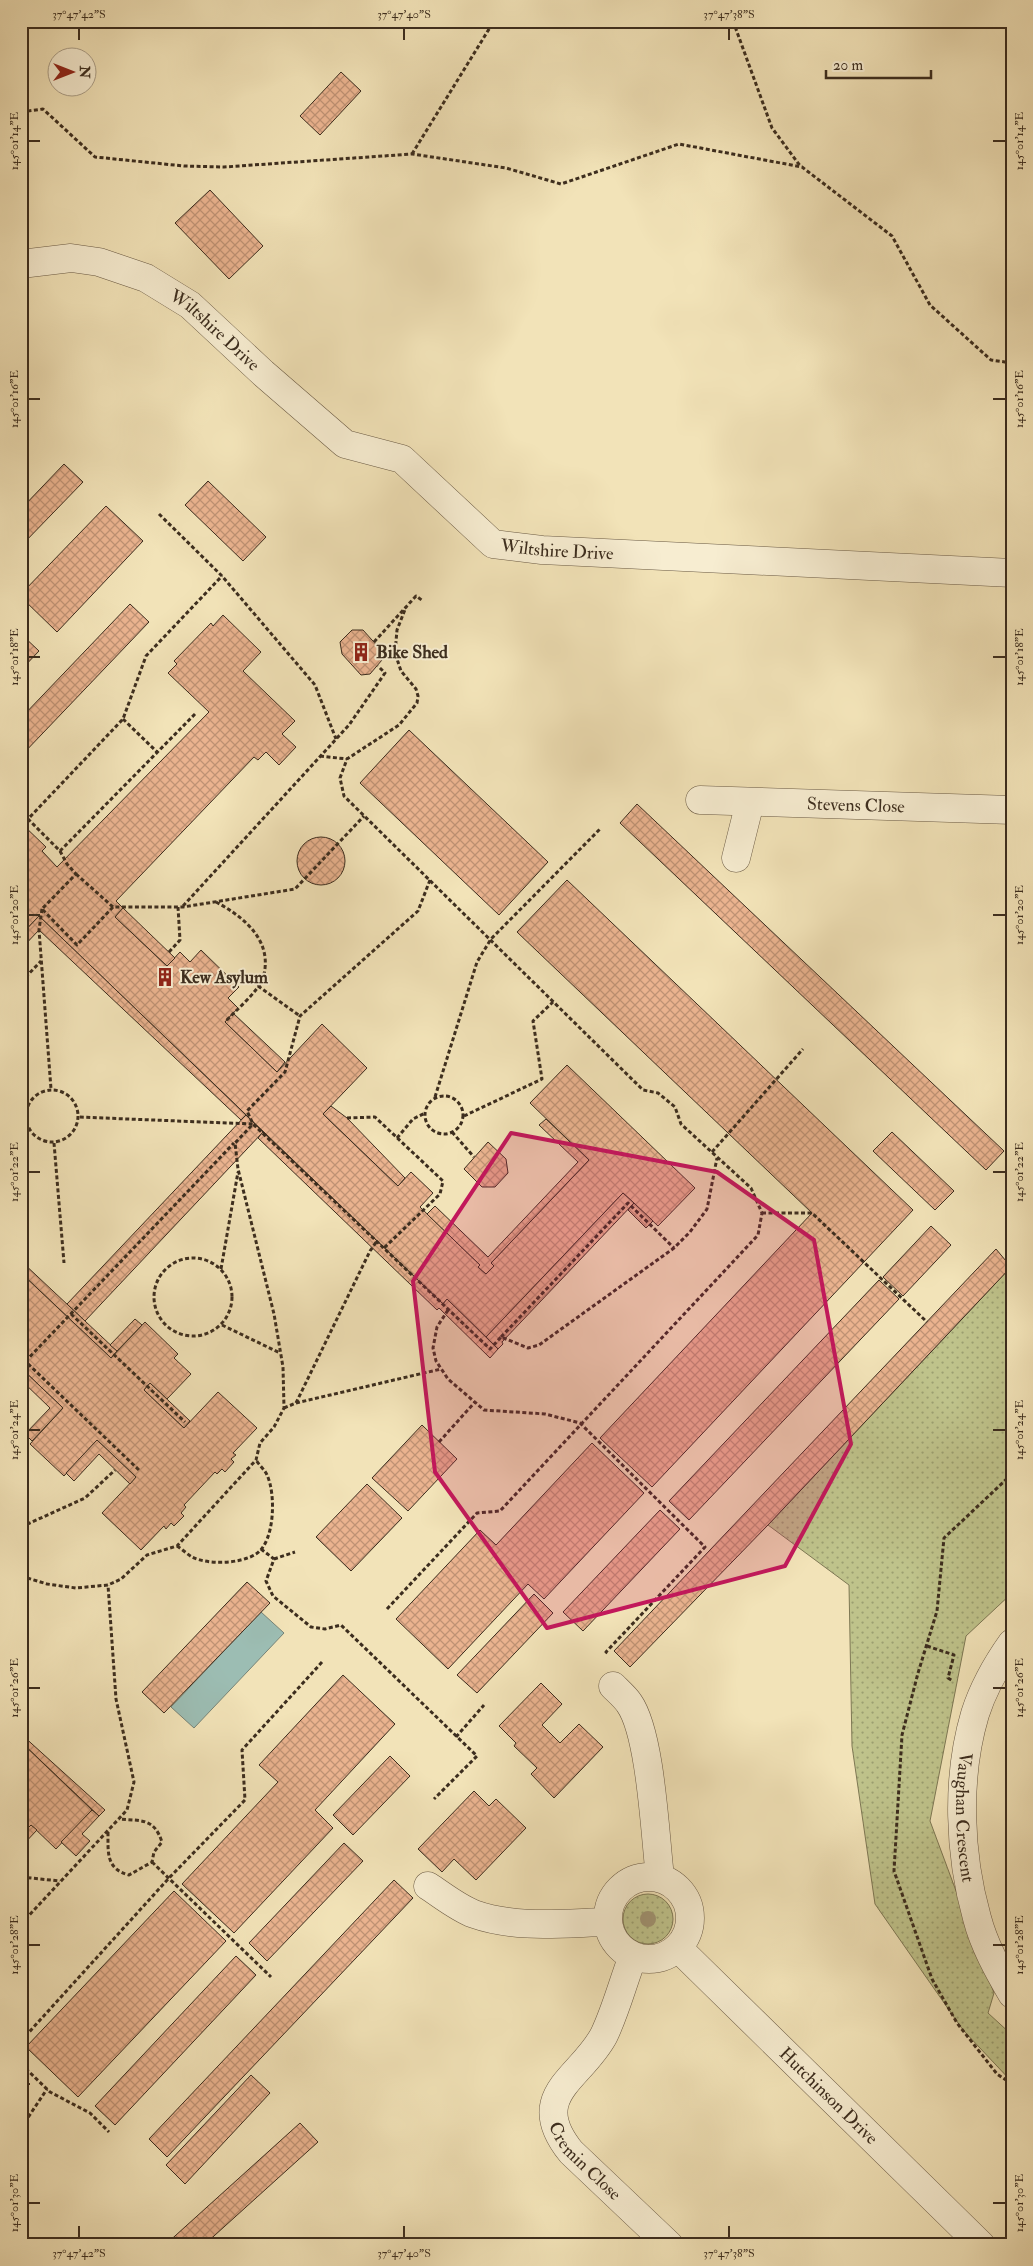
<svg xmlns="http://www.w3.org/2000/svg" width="1033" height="2266" font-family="'IM FELL Double Pica',serif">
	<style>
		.grass { fill: url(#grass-dots); stroke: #7e7854 }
		.water { fill: #9cbdb3; stroke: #768377 }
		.building { fill: url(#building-cross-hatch); stroke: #3c2d1e }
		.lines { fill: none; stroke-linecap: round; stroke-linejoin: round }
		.minor-casing { stroke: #6a5a44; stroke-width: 29 }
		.path { stroke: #3c2d1e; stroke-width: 3; stroke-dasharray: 4 2.5; stroke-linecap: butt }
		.minor { stroke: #f7edd1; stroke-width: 28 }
		.tree { fill: #a09372 }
		.marked { fill: #c2185b; fill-opacity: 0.2; stroke: #c2185b; stroke-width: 4; stroke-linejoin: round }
		.ticks { fill: none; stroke: #3c2d1e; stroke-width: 2 }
		.labels { text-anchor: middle; stroke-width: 4; stroke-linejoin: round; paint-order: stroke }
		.street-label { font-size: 18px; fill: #3c2d1e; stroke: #f7edd1 }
		.poi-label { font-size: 18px; font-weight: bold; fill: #3c2d1e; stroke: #f7edd1; text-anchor: start }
		.neatline { fill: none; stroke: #3c2d1e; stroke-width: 2 }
		.ticks-label { font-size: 12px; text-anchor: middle; fill: #3c2d1e }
	</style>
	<defs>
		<pattern id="grass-dots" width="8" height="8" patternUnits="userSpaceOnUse" patternTransform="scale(1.25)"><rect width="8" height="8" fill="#bfc38b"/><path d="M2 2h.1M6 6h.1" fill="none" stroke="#9c9f71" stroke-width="1.8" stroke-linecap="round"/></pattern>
		<pattern id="building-cross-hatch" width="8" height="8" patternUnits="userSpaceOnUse" patternTransform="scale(1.25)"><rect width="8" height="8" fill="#eab38f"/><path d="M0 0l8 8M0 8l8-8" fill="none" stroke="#bf9274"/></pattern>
	</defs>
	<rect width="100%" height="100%" fill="#f2e3b8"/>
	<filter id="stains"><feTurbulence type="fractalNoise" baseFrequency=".004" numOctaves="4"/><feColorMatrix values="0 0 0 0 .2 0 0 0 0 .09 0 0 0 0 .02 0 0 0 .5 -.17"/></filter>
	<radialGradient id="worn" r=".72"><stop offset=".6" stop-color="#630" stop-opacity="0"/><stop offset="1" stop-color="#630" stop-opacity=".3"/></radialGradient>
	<g class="grass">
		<polygon points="1011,1267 1012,1593 966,1636 930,1821 994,1993 988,2013 1012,2035 1012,2082 963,2030 875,1904 852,1746 849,1585 768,1525"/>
		<circle cx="648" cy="1919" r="25"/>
	</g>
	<polygon class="water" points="261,1612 284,1633 194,1728 171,1707"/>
	<g class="building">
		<polygon points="341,72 361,91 320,135 300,116"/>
		<polygon points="210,190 263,246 229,279 175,223"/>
		<polygon points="64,464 83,482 21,546 21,509"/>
		<polygon points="208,481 266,537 243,561 185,505"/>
		<polygon points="106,506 143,541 57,632 21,597 21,594"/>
		<polygon points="130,604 149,622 21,756 21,718"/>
		<polygon points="223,615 261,652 243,671 295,721 282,734 296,747 279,765 266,752 258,760 254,757 116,901 123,908 115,917 167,966 180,952 190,962 201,950 239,987 228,998 238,1008 225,1022 277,1072 322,1024 367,1068 323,1114 398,1186 411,1172 433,1193 420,1207 480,1265 478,1267 486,1274 494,1266 491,1263 589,1160 530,1103 567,1065 695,1188 658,1226 623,1193 486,1337 447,1299 443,1304 39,916 21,935 21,823 46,847 42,851 57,867 209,712 168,673 177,664 174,661 211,623 213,626"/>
		<polygon points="352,630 363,630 381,650 382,660 370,674 361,675 342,654 340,642"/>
		<polygon points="21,634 39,651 21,670"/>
		<polygon points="409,730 548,862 499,915 360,783"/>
		<polygon points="637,804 1004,1151 986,1170 620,823"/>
		<circle cx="321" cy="861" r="24"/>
		<polygon points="567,880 913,1210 652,1487 600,1438 812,1213 517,932"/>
		<polygon points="123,908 175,958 167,966 115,917"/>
		<polygon points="39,916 246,1115 241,1120 39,930 21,949 21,935"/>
		<polygon points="233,1013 285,1062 277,1072 225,1022"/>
		<polygon points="331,1106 347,1118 405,1178 398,1186 323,1114"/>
		<polygon points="246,1115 263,1132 85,1321 67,1304"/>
		<polygon points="546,1119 589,1160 491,1263 494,1266 486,1274 478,1267 480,1265 427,1214 435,1206 488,1257 578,1162 539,1125"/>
		<polygon points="263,1132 443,1304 447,1299 498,1349 490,1358 439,1308 437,1310 258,1138"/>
		<polygon points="892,1132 954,1191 935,1210 873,1151"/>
		<polygon points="488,1142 506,1159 508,1173 495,1187 482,1187 464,1169"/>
		<polygon points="623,1193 634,1203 502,1342 503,1344 498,1349 486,1337"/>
		<polygon points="634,1203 653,1221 646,1228 628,1210"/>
		<polygon points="931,1226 951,1245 903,1296 883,1277"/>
		<polygon points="996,1249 1011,1267 768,1525 630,1667 614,1651"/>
		<polygon points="21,1261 117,1351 111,1358 21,1273"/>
		<polygon points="21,1273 111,1358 145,1322 178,1354 174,1358 191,1374 167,1399 150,1383 144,1390 184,1428 218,1392 257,1428 233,1453 236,1455 231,1459 234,1462 225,1472 222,1469 217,1474 215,1472 184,1505 186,1507 181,1513 184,1516 174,1526 171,1523 166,1529 164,1526 141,1550 102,1513 136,1477 97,1440 64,1476 30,1444 63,1408 21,1368"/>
		<polygon points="879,1280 899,1299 689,1520 669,1501"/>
		<polygon points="135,1319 142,1325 117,1351 110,1345"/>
		<polygon points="21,1368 63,1408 32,1441 25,1434 50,1408 21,1380"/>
		<polygon points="150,1383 190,1421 184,1428 144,1390"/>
		<polygon points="422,1425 457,1459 408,1511 372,1478"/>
		<polygon points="97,1440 136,1477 130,1484 99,1454 74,1481 66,1473"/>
		<polygon points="592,1443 644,1493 544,1599 528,1584 448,1669 396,1619 480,1530 496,1545"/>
		<polygon points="367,1484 402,1518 351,1571 316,1537"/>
		<polygon points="660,1510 680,1529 583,1631 563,1612"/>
		<polygon points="247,1582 270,1603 164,1713 142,1692"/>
		<polygon points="534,1594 553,1613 477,1693 457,1675"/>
		<polygon points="343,1675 395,1724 315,1810 333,1828 234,1933 182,1884 278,1782 259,1765"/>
		<polygon points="541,1683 562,1704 542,1725 560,1743 579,1724 603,1747 554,1798 531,1774 537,1768 514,1746 516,1743 499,1726"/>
		<polygon points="21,1734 105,1810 99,1816 21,1742"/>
		<polygon points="21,1742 92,1810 56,1849 31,1825 21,1835"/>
		<polygon points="390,1756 410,1776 353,1835 333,1815"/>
		<polygon points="474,1791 489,1806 496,1799 526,1828 476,1880 454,1859 442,1872 418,1849"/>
		<polygon points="92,1810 99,1816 82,1834 90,1841 76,1856 61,1842"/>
		<polygon points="31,1825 37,1830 21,1847 21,1835"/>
		<polygon points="344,1843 363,1861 267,1961 249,1943"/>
		<polygon points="394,1880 413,1898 167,2157 149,2139"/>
		<polygon points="174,1891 226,1941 78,2097 26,2047"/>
		<polygon points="236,1956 256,1975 115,2125 95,2106"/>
		<polygon points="251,2075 270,2093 185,2184 166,2165"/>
		<polygon points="21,2076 30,2084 21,2093"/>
		<polygon points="300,2123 318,2142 204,2245 165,2245"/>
	</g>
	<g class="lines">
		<g class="minor-casing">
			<g id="minor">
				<path id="s1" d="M21 264 71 258 99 262 146 278 190 305 263 373 345 444 402 459 493 544 542 550 1012 573"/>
				<path id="s2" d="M700 800 1012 810"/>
				<polyline points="736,858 750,802"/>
				<path id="s3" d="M1012 1643C997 1664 983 1689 975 1714 956 1778 959 1854 977 1918 984 1945 998 1970 1012 1994"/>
				<path d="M613 1686C618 1691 625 1697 629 1703 651 1734 655 1836 660 1877"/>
				<circle cx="649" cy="1918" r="41"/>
				<path d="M428 1886C442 1895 458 1908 474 1914 516 1929 564 1923 608 1922"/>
				<path id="s4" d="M678 1948 981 2245"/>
				<path id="s5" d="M633 1956C623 1982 616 2010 604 2035 581 2079 525 2095 571 2152L669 2245"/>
			</g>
		</g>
		<g class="path">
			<polyline points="733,21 772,128 801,167"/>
			<polyline points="21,112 43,109 95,157 184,166 224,167 412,154 506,168 561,184 679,144 802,167 892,236 930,305 991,360 1012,363"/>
			<polyline points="412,154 494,21"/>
			<polyline points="159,514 222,576 315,685 336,739"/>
			<polyline points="374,642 416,596 423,601"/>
			<polyline points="195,714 60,851 28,819 123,719 146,656 222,576"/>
			<polyline points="123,719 157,752"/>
			<polyline points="320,756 347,759"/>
			<polyline points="21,813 28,819"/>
			<polyline points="60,851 67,864 76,874 42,909 77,945 113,907"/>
			<polyline points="76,874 113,907 183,907 295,889 364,816"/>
			<polyline points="430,880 418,911 300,1016 285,1072 247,1111 253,1124 490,1349 501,1337 528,1348 539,1345 674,1248 690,1232 707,1209 717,1158"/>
			<path d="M216 902C244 917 274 941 263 978 258 992 235 1011 225 1022"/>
			<polyline points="183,906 349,725 385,673 378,666"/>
			<polyline points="42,909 39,930 51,1089"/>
			<polyline points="169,952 180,940 178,907"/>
			<polyline points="21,982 41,961"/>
			<polyline points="258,986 300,1016"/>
			<circle cx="52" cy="1116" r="26"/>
			<circle cx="444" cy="1115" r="19"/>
			<polyline points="435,1097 477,962 491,939 601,828"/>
			<polyline points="464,1116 542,1079 533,1021 553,1002"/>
			<polyline points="347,1118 375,1117 443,1181 440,1194 384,1248"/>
			<polyline points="452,1132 474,1157"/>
			<polyline points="397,1138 413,1119 425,1113"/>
			<polyline points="54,1143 64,1263"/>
			<polyline points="712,1152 803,1049"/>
			<polyline points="762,1213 812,1213 927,1322"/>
			<circle cx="193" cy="1297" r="39"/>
			<polyline points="221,1269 238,1172"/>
			<polyline points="448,1310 437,1327 433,1348 436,1361 448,1379 484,1410 545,1414 580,1423 705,1547 606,1652 609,1654"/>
			<polyline points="71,1314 185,1422"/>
			<polyline points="222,1325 280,1353"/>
			<polyline points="501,1337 628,1203 674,1248"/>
			<polyline points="21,1366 234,1143"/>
			<polyline points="21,1378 26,1362 140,1471"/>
			<polyline points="296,1403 370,1251 377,1241"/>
			<polyline points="284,1408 296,1403 441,1369"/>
			<polyline points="439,1442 475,1402"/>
			<polyline points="1012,1474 944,1538 937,1611 918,1673 902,1735 894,1871 932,1979 957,2023 997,2074 1012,2084"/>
			<polyline points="21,1527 85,1498 115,1470"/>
			<path d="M177 1546C182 1549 187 1554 192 1557 208 1565 240 1564 256 1554 275 1542 276 1494 267 1475 265 1470 259 1465 256 1460"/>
			<polyline points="261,1549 274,1559 266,1581 273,1596 311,1627 325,1629 341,1625 477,1756 434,1799"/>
			<polyline points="274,1559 295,1552"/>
			<polyline points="21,1576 47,1584 76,1588 108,1585 121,1579 147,1555 177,1546 256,1460 260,1443 274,1427 284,1408 283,1367 274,1314 238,1169 235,1143 253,1124 78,1117"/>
			<polyline points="387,1609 477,1513 500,1511 758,1235 762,1213 751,1188 681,1124 675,1107 658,1093 643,1090 344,796 340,778 347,759 399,725 417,703 418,696 416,689 401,671 395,653 397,630 406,607"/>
			<polyline points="927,1646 954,1655 948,1678 953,1681"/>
			<polyline points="456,1737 484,1705"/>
			<path d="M108 1832C108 1853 106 1869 129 1875L152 1862 154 1852 162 1842C154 1818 142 1821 119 1819"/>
			<polyline points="152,1862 271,1977"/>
			<polyline points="21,1877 60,1881"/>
			<polyline points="21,1924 127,1810 134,1782 116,1699 108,1585"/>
			<polyline points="21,2041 169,1878 245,1800 242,1750 323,1661"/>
			<polyline points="21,2064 50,2092 90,2113 109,2132"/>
			<polyline points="21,2128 47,2089"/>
		</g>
		<use href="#minor" class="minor"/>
	</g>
	<circle class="tree" cx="648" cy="1919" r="8"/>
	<path class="marked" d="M511 1133 717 1172 814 1240 851 1444 785 1566 547 1628 435 1472 413 1281Z"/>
	<path class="ticks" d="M79 28V40M404 28V40M729 28V40M28 141H40M993 141H1006M28 399H40M993 399H1006M28 657H40M993 657H1006M28 915H40M993 915H1006M28 1172H40M993 1172H1006M28 1430H40M993 1430H1006M28 1688H40M993 1688H1006M28 1945H40M993 1945H1006M28 2203H40M993 2203H1006M79 2226V2238M404 2226V2238M729 2226V2238"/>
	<defs>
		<g id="building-bare" transform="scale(1.5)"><path d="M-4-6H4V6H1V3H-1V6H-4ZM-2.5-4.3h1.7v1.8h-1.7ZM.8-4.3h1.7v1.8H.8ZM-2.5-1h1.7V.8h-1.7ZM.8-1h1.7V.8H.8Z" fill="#8f2418" stroke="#f7edd1" stroke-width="2.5" paint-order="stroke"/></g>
	</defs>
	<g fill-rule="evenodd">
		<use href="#building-bare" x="361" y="652"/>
		<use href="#building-bare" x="165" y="977"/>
	</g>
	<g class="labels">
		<g class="street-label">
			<text dy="6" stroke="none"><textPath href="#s1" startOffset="215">Wiltshire Drive</textPath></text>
			<text dy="6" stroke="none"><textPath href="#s1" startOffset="636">Wiltshire Drive</textPath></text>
			<text dy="6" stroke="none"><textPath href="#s2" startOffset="156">Stevens Close</textPath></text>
			<text dy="6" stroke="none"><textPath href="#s3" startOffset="185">Vaughan Crescent</textPath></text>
			<text dy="6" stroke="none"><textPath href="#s4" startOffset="211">Hutchinson Drive</textPath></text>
			<text dy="6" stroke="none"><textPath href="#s5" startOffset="238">Cremin Close</textPath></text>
		</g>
		<g class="poi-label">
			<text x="376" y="658">Bike Shed</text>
			<text x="180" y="983">Kew Asylum</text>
		</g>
	</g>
	<rect width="1033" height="2266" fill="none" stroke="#f2e3b8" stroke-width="55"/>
	<g transform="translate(72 72) rotate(90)"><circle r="24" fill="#f7edd1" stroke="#aca089"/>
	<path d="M0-4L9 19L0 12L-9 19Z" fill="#8f2418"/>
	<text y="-8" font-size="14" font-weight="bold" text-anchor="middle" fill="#3c2d1e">N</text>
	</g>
	<path d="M826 70v8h105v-8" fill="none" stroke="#3c2d1e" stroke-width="2.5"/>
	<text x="833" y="70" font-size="15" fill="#3c2d1e" stroke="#f7edd1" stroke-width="4" paint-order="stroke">20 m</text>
	<rect x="28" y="28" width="978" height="2210" class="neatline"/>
	<g class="ticks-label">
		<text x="79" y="18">37°47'42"S</text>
		<text x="404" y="18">37°47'40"S</text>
		<text x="729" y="18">37°47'38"S</text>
		<text transform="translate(1019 141) rotate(-90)" y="4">145°01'14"E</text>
		<text transform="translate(14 141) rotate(-90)" y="4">145°01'14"E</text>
		<text transform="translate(1019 399) rotate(-90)" y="4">145°01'16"E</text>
		<text transform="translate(14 399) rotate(-90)" y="4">145°01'16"E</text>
		<text transform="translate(14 657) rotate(-90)" y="4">145°01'18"E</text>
		<text transform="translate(1019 657) rotate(-90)" y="4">145°01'18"E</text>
		<text transform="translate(1019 915) rotate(-90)" y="4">145°01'20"E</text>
		<text transform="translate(14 915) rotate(-90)" y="4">145°01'20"E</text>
		<text transform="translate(1019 1172) rotate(-90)" y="4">145°01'22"E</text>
		<text transform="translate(14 1172) rotate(-90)" y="4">145°01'22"E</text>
		<text transform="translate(1019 1430) rotate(-90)" y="4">145°01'24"E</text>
		<text transform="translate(14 1430) rotate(-90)" y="4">145°01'24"E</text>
		<text transform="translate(14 1688) rotate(-90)" y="4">145°01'26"E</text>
		<text transform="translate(1019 1688) rotate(-90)" y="4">145°01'26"E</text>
		<text transform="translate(14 1945) rotate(-90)" y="4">145°01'28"E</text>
		<text transform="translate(1019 1945) rotate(-90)" y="4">145°01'28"E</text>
		<text transform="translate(1019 2203) rotate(-90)" y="4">145°01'30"E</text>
		<text transform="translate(14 2203) rotate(-90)" y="4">145°01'30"E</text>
		<text x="79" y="2257">37°47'42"S</text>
		<text x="404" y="2257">37°47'40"S</text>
		<text x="729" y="2257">37°47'38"S</text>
	</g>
	<rect width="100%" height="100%" filter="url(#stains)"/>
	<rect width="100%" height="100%" fill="url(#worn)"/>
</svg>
